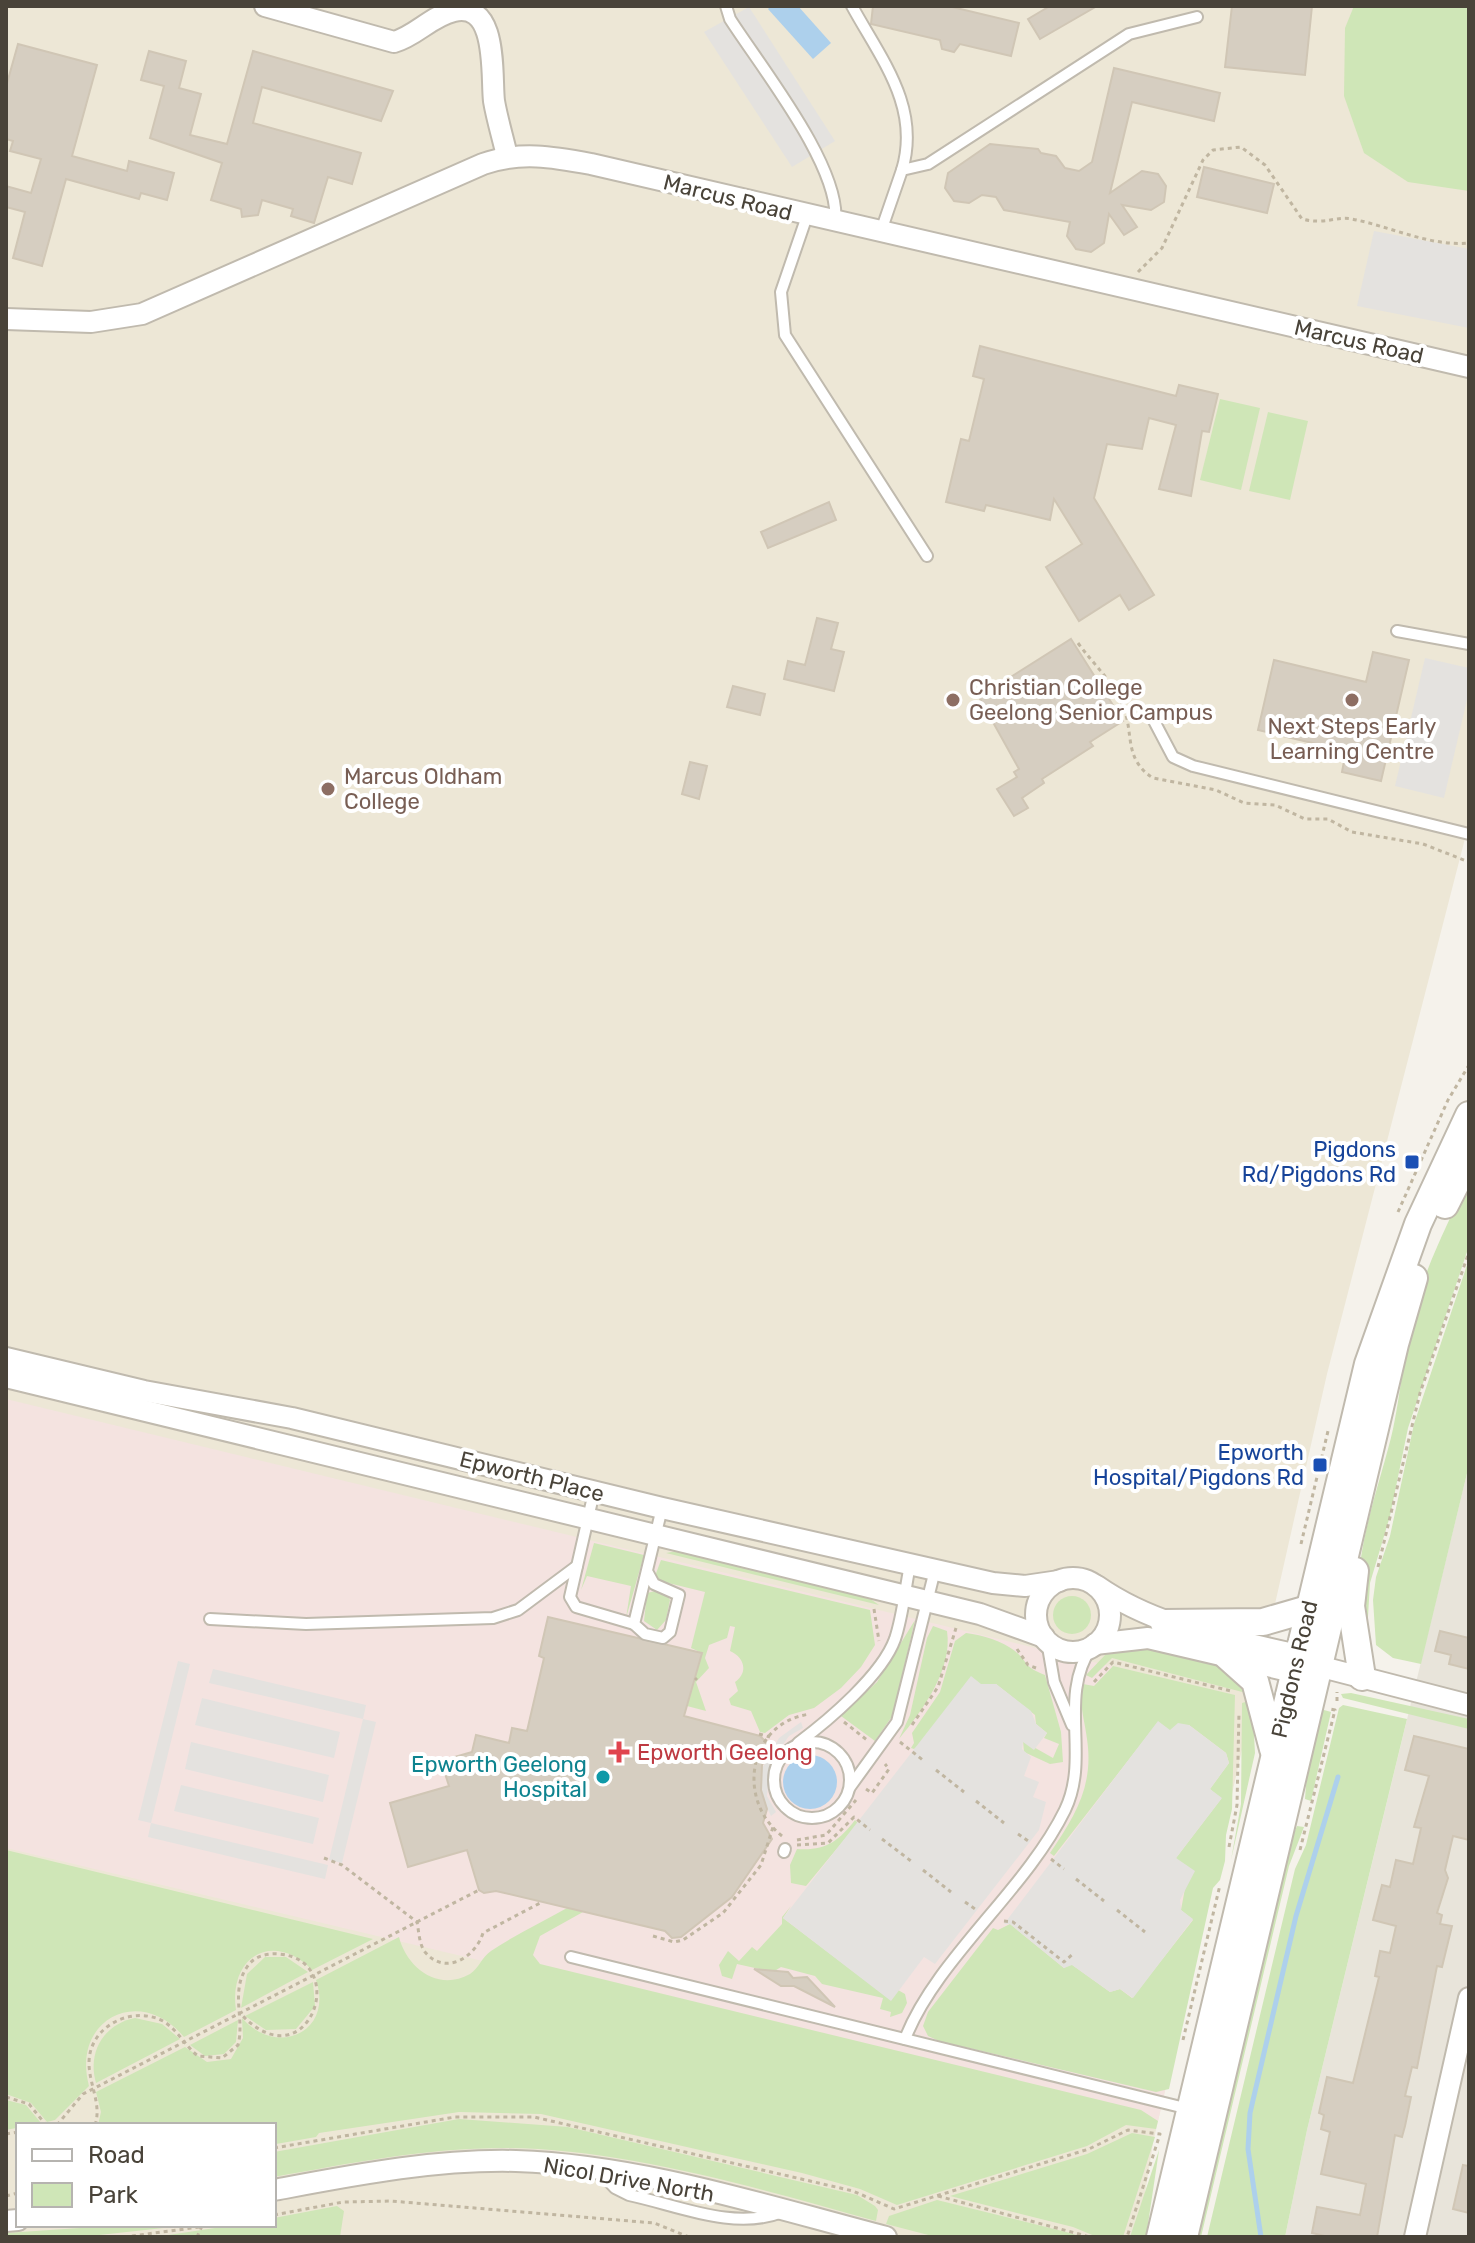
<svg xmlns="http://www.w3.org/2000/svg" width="1475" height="2243" font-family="Rubik,sans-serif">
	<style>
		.residential { fill: #e8e4da }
		.education { fill: #ede7d6; fill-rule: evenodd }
		.medical { fill: #f4e3e0 }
		.green { fill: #cfe6b7 }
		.parking { fill: #e4e2df }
		.water { fill: #add0ec }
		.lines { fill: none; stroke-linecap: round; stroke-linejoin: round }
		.stream { stroke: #add0ec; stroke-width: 5 }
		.building { fill: #d6cec1; stroke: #d0c6b5; stroke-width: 2 }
		.service-casing { stroke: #c0baae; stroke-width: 14 }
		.minor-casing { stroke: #c0baae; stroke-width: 24 }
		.tertiary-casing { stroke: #c0baae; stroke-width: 30 }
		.path { stroke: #c0b6a1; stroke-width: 3; stroke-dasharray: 4 4; stroke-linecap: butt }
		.service { stroke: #fff; stroke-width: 10 }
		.minor { stroke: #fff; stroke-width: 20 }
		.tertiary { stroke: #fff; stroke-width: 26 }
		.education-dot { fill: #8d6e63; stroke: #fff; stroke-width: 3 }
		.transit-dot { fill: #1a4fb4; stroke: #fff; stroke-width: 3 }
		.health-dot { fill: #e0444e; stroke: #fff; stroke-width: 3 }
		.culture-dot { fill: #0f9aa8; stroke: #fff; stroke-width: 3 }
		.labels { text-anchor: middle; stroke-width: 8; stroke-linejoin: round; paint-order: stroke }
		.street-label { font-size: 22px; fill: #494339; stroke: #fff }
		.education-label { font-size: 22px; fill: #785e54; stroke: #fff; text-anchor: start }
		.transit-label { font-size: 22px; fill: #164399; stroke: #fff; text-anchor: end }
		.health-label { font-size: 22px; fill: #be3a42; stroke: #fff; text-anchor: start }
		.culture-label { font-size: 22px; fill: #0d838f; stroke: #fff; text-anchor: end }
	</style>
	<rect width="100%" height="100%" fill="#f5f2eb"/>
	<polygon class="residential" points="1469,1465 1469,2237 1285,2237 1307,2130"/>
	<path class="education" d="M6 6H1469V823L1327 1374 1153 2143 1138 2237H6ZM18 2125H274V2225H18Z"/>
	<polygon class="medical" points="6,1399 1234,1696 1231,1809 1158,2121 6,1848"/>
	<g class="green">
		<polygon points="1354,6 1469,6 1469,191 1408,182 1364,153 1344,96 1345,28"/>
		<polygon points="1220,399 1260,408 1241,490 1200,480"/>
		<polygon points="1268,412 1308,421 1290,500 1249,491"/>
		<path d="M1469 1179V1246L1408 1428 1390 1516 1370 1583 1367 1633C1341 1581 1381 1484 1393 1429 1403 1383 1404 1337 1420 1291 1433 1252 1451 1216 1469 1179Z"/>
		<polygon points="1469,1259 1469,1465 1421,1664 1393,1658 1376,1645 1373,1600 1376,1577 1390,1536 1414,1424"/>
		<polygon points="594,1543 644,1555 626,1618 631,1586 587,1576 581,1590"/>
		<polygon points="677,1551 866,1596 879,1605 666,1553"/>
		<path d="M661 1560 870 1610 875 1645 861 1667 841 1688 814 1708 789 1715 765 1733 760 1732 751 1711 731 1705 729 1699 738 1691 735 1682C749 1672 744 1657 730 1651L735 1627 730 1626 727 1638 709 1645 705 1658 709 1668 696 1682 706 1711 687 1706 702 1653 691 1648 705 1592 660 1581 655 1576Z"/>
		<polygon points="655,1591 666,1594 670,1600 666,1620 657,1630 644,1621 647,1593"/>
		<circle cx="1072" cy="1615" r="19"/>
		<polygon points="915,1620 893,1715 875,1741 841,1716 877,1682"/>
		<path d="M933 1626 947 1631C953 1670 922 1711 899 1739L910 1715 927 1638Z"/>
		<path d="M966 1633C983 1635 1002 1641 1015 1651 1029 1663 1023 1667 1045 1675L1061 1732 1063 1762 1050 1764 1024 1752 1023 1741 1053 1758 1059 1744 1044 1738 1047 1733 1036 1724 1035 1715 996 1684 914 1749 911 1748 914 1743 912 1733 940 1692 955 1641Z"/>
		<polygon points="1135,1646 1159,1649 1222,1667 1250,1694 1112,1658 1092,1678 1086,1675 1106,1654"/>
		<path d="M1113 1666 1235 1695 1232 1809 1226 1835 1225 1861 1220 1880 1213 1888 1169 2089 1156 2092 939 2041 928 2036 923 2026 928 2012 993 1928 998 1930 1010 1924 1064 1968 1071 1964 1110 1992 1120 1989 1132 1998 1193 1920 1181 1910 1186 1883 1176 1858 1221 1799 1210 1789 1229 1763 1226 1753 1189 1725 1170 1731 1158 1722 1054 1856 1050 1853C1075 1816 1094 1786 1087 1739 1085 1721 1078 1702 1083 1684L1094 1686Z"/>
		<polygon points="1351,1693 1469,1719 1469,1729 1343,1698 1341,1694"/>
		<polygon points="1252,1700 1255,1753 1231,1860 1241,1804 1242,1703"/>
		<polygon points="1343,1705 1407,1719 1307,2130 1285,2237 1207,2237 1295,1869 1306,1845 1339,1708"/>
		<polygon points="1324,1710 1331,1712 1311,1801 1305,1799 1309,1745 1316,1712"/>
		<path d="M855 1820 858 1823 806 1886 791 1883 790 1865 797 1849C825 1851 838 1842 855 1820Z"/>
		<polygon points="1297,1826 1304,1827 1289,1866 1201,2237 1193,2237 1281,1862"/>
		<path d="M6 1850 373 1939 312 1970C273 1930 228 1957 236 2010L184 2037C140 1984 71 2019 89 2086L55 2120 47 2122 31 2103 6 2094Z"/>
		<polygon points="791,1906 783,1918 891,2000 898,1990 905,1994 907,2003 902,2013 890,2017 891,2012 880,2009 883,1998 822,1984 815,1976 781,1967 773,1972 737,1964 732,1979 722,1976 719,1965 728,1951 739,1961 752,1947 757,1951 782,1924 782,1917"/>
		<path d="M567 1908 583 1912 540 1936 533 1955 540 1964 1141 2110 1158 2121 1156 2129 1126 2125 1087 2146 897 2205 860 2189 802 2173 541 2114 459 2112 319 2133 316 2137 276 2144 274 2125H98L101 2112 96 2092 185 2047 207 2062 231 2059 243 2038 242 2018C277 2058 334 2032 316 1980L399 1937C407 1968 438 1992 470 1974 479 1968 482 1957 491 1951 515 1935 542 1922 567 1908Z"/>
		<polygon points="265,1957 286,1957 308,1972 241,2008 247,1974"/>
		<polygon points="313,1982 315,2006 296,2029 266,2030 245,2016"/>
		<path d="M135 2018 162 2024 180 2039 96 2083C87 2052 104 2024 135 2018Z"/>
		<polygon points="238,2020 236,2042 224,2054 205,2056 190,2045"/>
		<polygon points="6,2100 26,2105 41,2123 6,2130"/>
		<path d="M459 2119 568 2127 857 2195 875 2206 878 2210 876 2221C762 2189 622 2148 504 2148 426 2148 351 2163 274 2177V2152Z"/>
		<polygon points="1132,2133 1155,2137 1123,2237 1097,2237 1073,2227 950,2196 1087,2154"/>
		<polygon points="1161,2137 1146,2237 1130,2237 1159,2150"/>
		<polygon points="937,2200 1070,2233 1082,2237 936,2237 886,2224 889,2216"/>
		<polygon points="337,2206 344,2211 340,2237 155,2237 235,2225 274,2225 274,2218"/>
		<polygon points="124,2225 191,2225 81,2237 6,2237 6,2233"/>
	</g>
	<g class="parking">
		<polygon points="749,7 835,141 792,167 704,32"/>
		<polygon points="1374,231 1469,249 1469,328 1357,306"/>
		<polygon points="1425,658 1469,668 1469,691 1444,798 1395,786"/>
		<polygon points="178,1661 190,1664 151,1823 328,1865 325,1879 148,1837 151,1823 138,1820"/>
		<polygon points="213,1669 366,1705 363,1719 376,1722 342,1863 329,1860 363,1719 209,1683"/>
		<polygon points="971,1676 981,1684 996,1684 1031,1711 1036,1724 1047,1733 1034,1750 1023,1742 1022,1749 1031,1757 1024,1776 1039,1782 1033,1797 1046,1802 1039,1830 935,1964 924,1957 891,2001 783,1918"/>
		<polygon points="202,1698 340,1732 334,1758 195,1725"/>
		<polygon points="1158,1721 1170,1730 1178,1723 1189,1725 1226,1753 1229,1763 1210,1789 1222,1798 1176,1858 1195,1871 1180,1900 1181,1910 1193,1919 1133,1998 1120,1989 1110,1992 1072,1965 1064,1968 1010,1924 1004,1924"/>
		<polygon points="801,1722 803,1728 789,1736 770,1763 767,1796 776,1812 771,1816 759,1792 760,1772 779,1738"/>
		<polygon points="191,1742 329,1775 323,1802 185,1769"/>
		<polygon points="181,1785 319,1818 313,1844 174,1811"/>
	</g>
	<g class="water">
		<polygon points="771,6 798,6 831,43 813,59 768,9"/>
		<circle cx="810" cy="1782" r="27"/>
	</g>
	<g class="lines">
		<polyline class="stream" points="1261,2237 1248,2149 1250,2113 1296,1916 1338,1777"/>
	</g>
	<g class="building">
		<polygon points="873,6 948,6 1019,23 1011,56 960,44 954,52 942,49 940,40 871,24"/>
		<polygon points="1050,6 1097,6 1040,39 1028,19"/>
		<polygon points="1232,6 1312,6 1305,75 1225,67"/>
		<polygon points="18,44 97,65 72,156 127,171 129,161 174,173 167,200 141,193 139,199 66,179 42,266 13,258 25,212 6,207 6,186 31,193 41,159 10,151 13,141 6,139 6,87"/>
		<polygon points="149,51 186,61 179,88 201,94 190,135 227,144 253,51 393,91 381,121 262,87 253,123 361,153 352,184 328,177 314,223 291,216 293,209 262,200 258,215 242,217 241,209 211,200 222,163 150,138 164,86 141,80"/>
		<polygon points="1114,68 1220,93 1214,121 1132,102 1110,193 1142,171 1158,174 1166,186 1164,202 1151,210 1122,205 1137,227 1124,235 1109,214 1104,243 1091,252 1076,249 1067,236 1070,222 1004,210 996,197 982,195 969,203 954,201 945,188 948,173 990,144 1038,149 1041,153 1056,156 1065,168 1079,171 1092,162"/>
		<polygon points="1204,167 1274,184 1267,213 1197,197"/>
		<polygon points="980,346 1176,396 1179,385 1218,394 1209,432 1202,431 1191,496 1159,489 1176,425 1149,418 1142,449 1107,444 1094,498 1154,595 1129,610 1120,595 1079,621 1046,567 1082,544 1054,499 1050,520 986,505 984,511 946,502 961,439 969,441 984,379 973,376"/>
		<polygon points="829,502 836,520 768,548 761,532"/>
		<polygon points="817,618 838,623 831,649 844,652 834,691 784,679 788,661 805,665"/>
		<polygon points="1071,639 1123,721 1090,742 1093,746 1042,779 1044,783 1022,798 1028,808 1014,816 997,789 1017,777 1014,772 1019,769 979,697"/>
		<polygon points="1373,652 1409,660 1381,781 1342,772 1346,751 1258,730 1274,660 1366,682"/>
		<polygon points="733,686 765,694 760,715 727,707"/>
		<polygon points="690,762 707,766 699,799 682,794"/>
		<polygon points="548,1617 702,1653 684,1716 760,1736 766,1742 768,1753 762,1765 761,1790 767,1809 763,1823 772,1839 732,1897 681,1937 672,1938 665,1931 496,1891 484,1893 479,1890 467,1850 408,1867 390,1803 449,1786 441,1761 472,1752 476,1735 509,1743 512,1728 527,1731 544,1658 539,1656"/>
		<polygon points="1440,1631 1469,1638 1469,1669 1449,1664 1451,1655 1435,1651"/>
		<polygon points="1414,1736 1469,1749 1469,1840 1453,1836 1445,1870 1448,1878 1437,1913 1442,1915 1440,1924 1452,1926 1442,1967 1437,1966 1417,2068 1412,2067 1405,2096 1411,2097 1405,2126 1402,2137 1395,2135 1377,2237 1329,2237 1312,2233 1317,2207 1360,2215 1366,2184 1321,2174 1330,2132 1321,2129 1324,2115 1319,2113 1327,2077 1353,2083 1379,1977 1375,1976 1380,1951 1390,1953 1396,1926 1373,1920 1382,1885 1390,1887 1396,1860 1413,1864 1421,1828 1414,1827 1429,1776 1405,1770"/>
		<polygon points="754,1969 788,1972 793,1978 807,1977 835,2007 794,1986 781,1986"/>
		<polygon points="1463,2165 1469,2166 1469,2213 1453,2209"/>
	</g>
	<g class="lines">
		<g class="service-casing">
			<g id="service">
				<path d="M726 6 730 19C760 66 842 168 835 222"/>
				<path d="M852 6C881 59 921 107 902 170"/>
				<polyline points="807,216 781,292 785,335 927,556"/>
				<polyline points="881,231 902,170 928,164 1129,34 1197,17"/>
				<polyline points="1397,631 1469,644"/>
				<polyline points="1153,719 1173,757 1193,766 1469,834"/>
				<polyline points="594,1492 570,1597 576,1607 634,1624"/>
				<polyline points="648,1573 654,1584 679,1595 670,1632 663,1638 645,1634 634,1624 662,1508"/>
				<polyline points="210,1619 306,1624 493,1618 518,1610 577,1566"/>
				<polyline points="1047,1641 1054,1682 1072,1725"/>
				<circle cx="812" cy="1780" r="38"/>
				<path d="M798 1743C829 1720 882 1675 895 1639 903 1615 905 1589 910 1565"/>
				<polyline points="850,1787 897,1722 935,1570"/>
				<polyline points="784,1852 785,1849"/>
				<polyline points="571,1957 1189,2109"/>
				<path d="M905 2039C936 1959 1026 1890 1065 1810 1091 1756 1057 1698 1092 1646"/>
				<path d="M599 2171 615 2188 629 2195C677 2205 734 2231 782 2212"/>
			</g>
		</g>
		<g class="minor-casing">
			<g id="minor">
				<path d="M265 6 394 42C416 36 431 16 454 11 499 1 491 77 494 101 497 119 503 138 507 156"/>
				<path d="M6 319 91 322 142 314 483 164C520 151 553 157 591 164L1469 367"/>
				<polyline points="6,1358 144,1391 292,1418 662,1508 993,1583 1025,1586 1059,1581"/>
				<polyline points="6,1377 980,1614 1044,1637"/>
				<circle cx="1073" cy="1615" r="37"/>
				<path d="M1097 1586C1157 1628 1227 1638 1297 1655L1318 1666 1469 1705"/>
				<polyline points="1095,1644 1148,1638 1293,1672 1306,1669"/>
				<path d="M274 2190C354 2175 435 2159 516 2161 641 2165 766 2206 886 2237"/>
				<polyline points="6,2221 18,2220"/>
				<polyline points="1415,2237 1469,1998"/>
			</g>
		</g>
		<g class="tertiary-casing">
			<g id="tertiary">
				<polyline points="1445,1205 1469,1158"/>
				<polyline points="1355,1571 1351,1606 1362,1677"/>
				<polyline points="1164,1623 1263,1622 1308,1609"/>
				<polyline points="1227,1656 1255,1681 1273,1749"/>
				<polyline points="1160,2237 1368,1364 1418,1224 1469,1115"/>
				<polyline points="1184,2237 1395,1344 1414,1278"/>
			</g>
		</g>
		<g class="path">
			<path d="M1138 272 1162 248 1203 160 1213 150 1241 147 1265 165 1302 219C1325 225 1336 216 1352 219 1389 226 1431 247 1469 243"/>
			<path d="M1078 643C1094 665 1110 678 1122 704 1135 731 1122 758 1153 778L1216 790 1244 803 1275 805 1305 819H1328L1352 832 1423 844 1469 862"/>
			<polyline points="1398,1212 1448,1100 1469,1065"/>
			<polyline points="1301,1544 1328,1431"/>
			<polyline points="1378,1567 1420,1393 1469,1252"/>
			<polyline points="874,1609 879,1641"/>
			<polyline points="1017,1649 1028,1665 1036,1668"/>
			<polyline points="695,1678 697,1680"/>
			<polyline points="1094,1682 1113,1662 1231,1691"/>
			<polyline points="1337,1701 1337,1692"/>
			<polyline points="844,1722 867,1740"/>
			<polyline points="912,1725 938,1687 956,1628"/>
			<polyline points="759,1734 770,1737"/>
			<polyline points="900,1742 924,1761"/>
			<polyline points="936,1770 964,1792"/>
			<polyline points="866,1789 872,1793 889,1769 885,1764"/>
			<polyline points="976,1801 1004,1823"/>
			<polyline points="1018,1834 1031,1843"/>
			<path d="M782 1836C735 1799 749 1722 810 1714"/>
			<polyline points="882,1839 911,1861"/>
			<polyline points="797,1840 826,1835 856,1800"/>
			<polyline points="797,1845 828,1843 854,1817 870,1830"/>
			<polyline points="1229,1847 1237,1805 1239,1712"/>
			<polyline points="1300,1850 1335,1710 1330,1709"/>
			<path d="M324 1858 342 1865 417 1922C419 1932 419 1944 425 1952 446 1977 476 1956 483 1933L542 1902"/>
			<polyline points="1051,1859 1064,1869"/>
			<polyline points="923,1870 951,1892"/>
			<polyline points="1076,1879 1104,1901"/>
			<polyline points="965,1902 975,1909"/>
			<polyline points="1117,1910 1145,1932"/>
			<polyline points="1004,1921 1013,1922 1064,1962 1074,1953"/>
			<polyline points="653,1936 674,1942 683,1940 723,1913 761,1865 773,1827"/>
			<polyline points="1183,2040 1220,1885"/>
			<polyline points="6,2097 29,2104 46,2125"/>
			<polyline points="57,2125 83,2094 479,1890"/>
			<path d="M95 2125C102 2105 89 2084 89 2063 89 2026 132 2005 163 2021 178 2030 185 2046 198 2056L222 2058 238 2045C245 2019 230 1992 247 1967 254 1956 267 1953 279 1954 353 1960 307 2086 240 2013"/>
			<polyline points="6,2134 18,2132"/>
			<polyline points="274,2148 455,2117 534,2117 853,2191 894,2209 1089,2149 1128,2130 1160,2134 1127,2237"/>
			<polyline points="6,2196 18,2193"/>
			<polyline points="938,2196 1090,2237"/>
			<polyline points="274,2215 343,2202 391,2201 654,2223 689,2237"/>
			<polyline points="124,2237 215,2225"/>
			<polyline points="197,2237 202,2226"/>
		</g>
		<use href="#service" class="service"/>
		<use href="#minor" class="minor"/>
		<use href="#tertiary" class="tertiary"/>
	</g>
	<g class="education-dot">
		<circle cx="953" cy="700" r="8"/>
		<circle cx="1352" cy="700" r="8"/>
		<circle cx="328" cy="789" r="8"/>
	</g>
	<g class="transit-dot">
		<rect x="1404" y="1154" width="16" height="16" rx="4"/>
		<rect x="1312" y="1457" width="16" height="16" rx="4"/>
	</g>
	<path class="health-dot" d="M615 1740h8v8h8v8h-8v8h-8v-8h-8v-8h8z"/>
	<circle class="culture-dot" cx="603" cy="1777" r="8"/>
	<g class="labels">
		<g class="street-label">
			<text transform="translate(728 197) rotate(14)" y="8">Marcus Road</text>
			<text transform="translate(1359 341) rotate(13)" y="8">Marcus Road</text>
			<text transform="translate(532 1476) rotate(14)" y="8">Epworth Place</text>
			<text transform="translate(1294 1669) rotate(-77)" y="8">Pigdons Road</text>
			<text transform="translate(629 2179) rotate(10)" y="8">Nicol Drive North</text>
		</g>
		<g class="education-label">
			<text x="969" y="695">Christian College<tspan x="969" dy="25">Geelong Senior Campus</tspan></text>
			<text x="1352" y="734" text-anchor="middle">Next Steps Early<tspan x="1352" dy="25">Learning Centre</tspan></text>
			<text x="344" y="784">Marcus Oldham<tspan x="344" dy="25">College</tspan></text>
		</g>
		<g class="transit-label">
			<text x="1396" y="1157">Pigdons<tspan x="1396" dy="25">Rd/Pigdons Rd</tspan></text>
			<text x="1304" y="1460">Epworth<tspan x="1304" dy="25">Hospital/Pigdons Rd</tspan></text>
		</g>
		<g class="health-label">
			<text x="637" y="1760">Epworth Geelong</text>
		</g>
		<g class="culture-label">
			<text x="587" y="1772">Epworth Geelong<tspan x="587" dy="25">Hospital</tspan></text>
		</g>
	</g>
	<rect width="1475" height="2243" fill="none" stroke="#494339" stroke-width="16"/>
	<rect x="16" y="2123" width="260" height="104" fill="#ffffff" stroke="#b6b4b0" stroke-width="2"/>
	<rect x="32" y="2149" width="40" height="12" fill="#ffffff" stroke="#b6b4b0" stroke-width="2"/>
	<text x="88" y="2163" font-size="24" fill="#494339">Road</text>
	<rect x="32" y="2183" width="40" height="24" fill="#cfe6b7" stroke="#b6b4b0" stroke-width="2"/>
	<text x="88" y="2203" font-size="24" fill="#494339">Park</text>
</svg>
